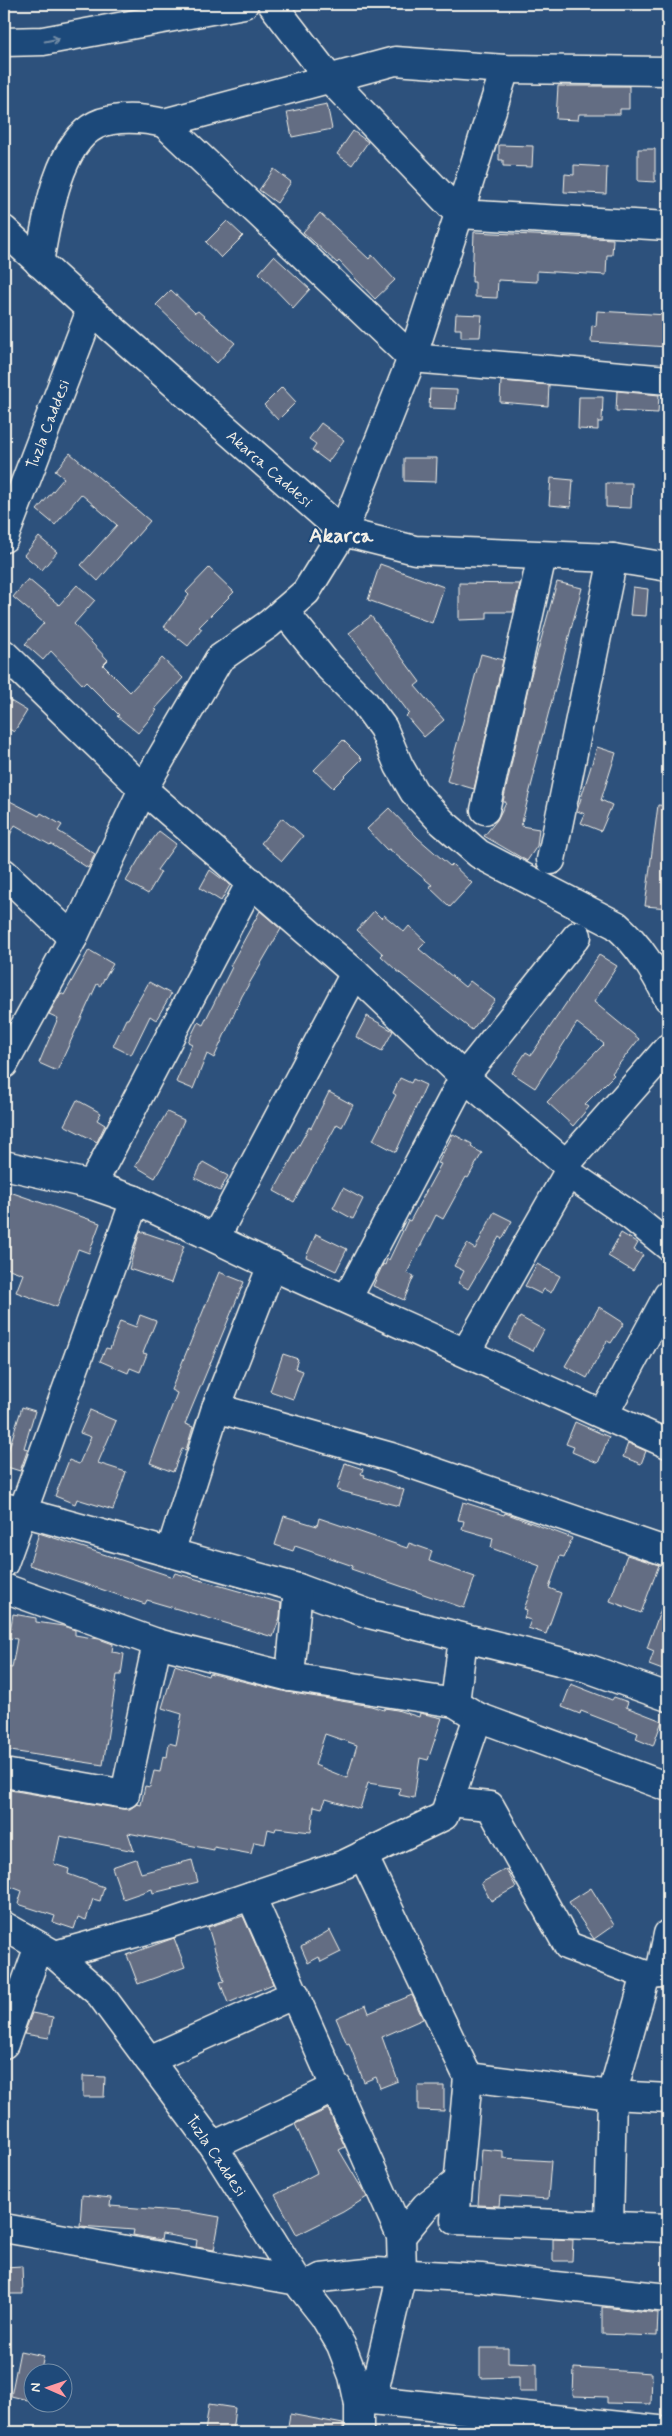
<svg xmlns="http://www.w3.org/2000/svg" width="672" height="2436" font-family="Mynerve,sans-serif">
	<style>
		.building { fill: #636d83; stroke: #f4f1e8; fill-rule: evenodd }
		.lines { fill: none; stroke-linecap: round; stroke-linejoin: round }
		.minor-casing { stroke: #f4f1e8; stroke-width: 31 }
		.major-casing { stroke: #f4f1e8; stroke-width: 31 }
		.minor { stroke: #1f4a7a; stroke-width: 28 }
		.major { stroke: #1f4a7a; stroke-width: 28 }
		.oneway { stroke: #748da6 }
		.labels { text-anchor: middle; stroke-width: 4; stroke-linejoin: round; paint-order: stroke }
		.street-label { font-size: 16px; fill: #f4f1e8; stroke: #1f4a7a }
		.district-label { font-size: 21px; font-weight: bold; fill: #f4f1e8; stroke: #1f4a7a }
	</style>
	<rect width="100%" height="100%" fill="#2d517c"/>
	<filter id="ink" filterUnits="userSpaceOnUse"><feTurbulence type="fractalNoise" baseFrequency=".02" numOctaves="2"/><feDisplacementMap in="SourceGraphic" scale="10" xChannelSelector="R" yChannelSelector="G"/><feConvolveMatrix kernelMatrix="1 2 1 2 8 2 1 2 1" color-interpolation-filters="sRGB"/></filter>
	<g filter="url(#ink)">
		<g class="building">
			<polygon points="558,86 629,86 629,109 620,109 620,114 579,114 578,120 556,119"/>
			<polygon points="327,104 332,129 292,137 287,112"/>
			<polygon points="353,131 368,142 352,165 337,154"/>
			<polygon points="499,145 533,146 532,167 503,166 503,160 499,160"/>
			<polygon points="638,149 655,149 655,182 638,181"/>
			<polygon points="574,165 607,167 606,194 564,192 565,174 574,175"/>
			<polygon points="274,169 291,182 277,203 259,190"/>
			<polygon points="320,213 369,259 372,255 395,280 375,299 339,261 337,263 303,232"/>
			<polygon points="227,221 243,236 221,258 206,242"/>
			<polygon points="474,232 613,239 612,255 607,255 606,275 537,271 537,282 498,280 497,298 475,297 475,282 472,282"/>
			<polygon points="274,256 310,289 293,308 259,273"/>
			<polygon points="171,290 195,313 198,311 235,343 217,363 156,305"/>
			<polygon points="597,311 668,315 668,347 591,342 592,325 596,326"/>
			<polygon points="456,314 482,315 480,337 461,337 461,329 455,329"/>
			<polygon points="501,381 549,385 548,406 500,402"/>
			<polygon points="282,387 296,402 278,420 264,405"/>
			<polygon points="430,389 457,390 456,409 429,408"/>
			<polygon points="617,391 659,395 658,413 616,411"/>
			<polygon points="579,397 603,397 602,422 598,422 598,430 578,429"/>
			<polygon points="321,423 344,440 328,462 312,450 316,444 309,439"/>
			<polygon points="70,453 150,521 98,581 81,565 117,525 81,494 55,525 37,510 64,478 55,471"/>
			<polygon points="404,458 437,458 436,482 404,481"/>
			<polygon points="551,478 573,480 571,507 549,505"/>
			<polygon points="606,483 632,483 631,508 606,507"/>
			<polygon points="39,537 57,552 42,570 24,555"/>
			<polygon points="380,564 444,587 432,623 368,600"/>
			<polygon points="209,568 234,592 199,627 202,629 188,646 164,627 189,595 186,592"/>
			<polygon points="28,579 59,605 77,585 95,600 74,624 108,660 103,665 130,692 162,658 183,678 155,709 157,710 138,733 117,716 119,715 86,682 83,685 51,651 43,660 25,644 44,623 13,597"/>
			<polygon points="557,582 582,588 533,771 535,771 521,826 539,829 537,846 527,861 484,836 497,820 506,802 503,802 530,679"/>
			<polygon points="459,583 520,584 513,612 487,612 487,619 459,620"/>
			<polygon points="633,587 648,589 646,616 630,615"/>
			<polygon points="371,616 420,682 415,686 444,720 424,737 406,716 409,713 349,633"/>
			<polygon points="481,654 503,660 474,789 447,781"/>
			<polygon points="4,697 27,711 14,732 4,726"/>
			<polygon points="343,740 362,759 333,788 314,770"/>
			<polygon points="597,747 616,753 601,800 612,805 601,831 581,823 585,814 577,811"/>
			<polygon points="4,798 39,816 41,813 62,825 58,831 95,854 88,868 51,844 50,845 15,825 4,847"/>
			<polygon points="658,805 668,806 668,908 645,906"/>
			<polygon points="389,808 418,838 450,866 452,864 472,883 450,907 429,887 432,885 389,849 387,850 367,829"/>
			<polygon points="282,818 303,836 282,861 261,843"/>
			<polygon points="159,831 176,844 157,870 161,872 148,894 126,881 142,854"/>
			<polygon points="210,870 230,885 221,901 200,888"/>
			<polygon points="260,911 281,929 242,996 214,1058 207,1054 193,1089 176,1082 192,1044 188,1042 198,1022 203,1025 232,967 230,966"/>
			<polygon points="374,911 381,918 384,915 404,932 409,926 426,942 419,949 465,987 470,981 495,1000 472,1030 396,970 381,956 383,954 357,930"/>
			<polygon points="89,950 113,964 100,986 97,984 57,1071 39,1063 58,1018 49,1014 61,993 64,995"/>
			<polygon points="599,955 617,966 594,1002 639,1039 612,1073 614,1075 585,1104 589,1107 573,1126 547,1102 604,1044 577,1023 535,1088 512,1073 526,1052 531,1055"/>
			<polygon points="149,982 171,994 156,1020 150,1016 131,1055 113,1046 126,1019 128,1019"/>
			<polygon points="367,1016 393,1031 382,1051 356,1037"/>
			<polygon points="400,1078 411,1083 413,1079 426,1085 396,1152 373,1140 396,1095 393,1093"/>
			<polygon points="329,1092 353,1105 342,1127 337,1124 294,1202 274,1191 309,1127 311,1128"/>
			<polygon points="77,1100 101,1113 97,1120 105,1125 97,1142 64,1125"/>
			<polygon points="167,1112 184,1120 169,1154 155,1178 135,1166"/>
			<polygon points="453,1134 472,1144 471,1147 482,1153 468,1178 466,1177 443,1219 436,1215 407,1273 414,1276 404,1300 373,1286 383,1264 385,1265 387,1259 389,1260 408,1220 410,1221 441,1164 438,1163"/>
			<polygon points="203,1162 228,1176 220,1191 195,1178"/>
			<polygon points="343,1188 363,1199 353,1219 333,1208"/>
			<polygon points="10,1192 100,1223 89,1253 78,1249 57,1307 16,1292 23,1274 4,1267 4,1207"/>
			<polygon points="494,1212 512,1221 502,1239 499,1237 468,1289 458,1283 464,1271 454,1266 467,1244 475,1249"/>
			<polygon points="140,1231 184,1246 171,1283 129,1269"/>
			<polygon points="621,1233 638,1243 634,1250 643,1255 633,1271 608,1256"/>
			<polygon points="316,1234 347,1249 336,1271 306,1257"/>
			<polygon points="537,1264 560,1276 551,1293 544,1289 541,1294 525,1286"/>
			<polygon points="219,1272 244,1282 185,1424 193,1427 186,1450 182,1449 173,1472 150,1463 177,1393 171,1390"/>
			<polygon points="599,1307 624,1323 611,1343 607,1341 587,1378 565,1366"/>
			<polygon points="140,1315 156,1321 143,1353 147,1354 140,1372 130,1368 128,1373 100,1361 106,1348 110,1349 120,1321 136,1327"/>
			<polygon points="520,1317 544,1330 533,1351 509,1339"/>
			<polygon points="283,1354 298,1359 295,1368 303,1371 293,1399 270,1391"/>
			<polygon points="22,1407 35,1411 24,1448 28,1449 20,1471 4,1466 4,1464"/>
			<polygon points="90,1410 116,1421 98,1463 126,1472 113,1510 77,1499 75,1504 55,1496 69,1460 79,1464 91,1437 80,1433"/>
			<polygon points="575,1422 609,1437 598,1463 572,1452 574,1447 566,1444"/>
			<polygon points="628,1443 646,1451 641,1464 623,1457"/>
			<polygon points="345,1463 363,1469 361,1474 365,1475 364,1477 404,1490 399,1506 337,1490"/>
			<polygon points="463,1502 504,1515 505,1513 572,1538 564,1557 560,1556 549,1588 561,1593 546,1634 528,1628 531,1620 524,1618 527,1610 524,1609 540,1566 491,1548 493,1538 462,1529 464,1521 458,1520"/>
			<polygon points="284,1516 317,1526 319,1518 407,1548 409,1543 432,1551 429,1561 475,1577 464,1608 351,1569 353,1566 295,1546 293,1551 275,1545"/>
			<polygon points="39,1533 173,1577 175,1573 281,1603 280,1617 273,1637 147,1600 145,1604 29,1565"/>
			<polygon points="627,1555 659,1565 641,1613 610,1601"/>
			<polygon points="666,1595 668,1596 668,1672 649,1665 654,1651 647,1648"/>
			<polygon points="13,1614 36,1618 36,1622 63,1626 75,1630 75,1635 99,1639 113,1644 112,1652 124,1654 121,1675 117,1675 103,1765 4,1750 4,1667 12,1668 17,1639 9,1638"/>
			<path d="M175 1665 208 1676 209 1673 287 1692 371 1706 384 1710 385 1708 397 1710 419 1717 420 1713 442 1718 428 1760 420 1758 414 1798 399 1795 400 1788 368 1783 360 1809 326 1799 322 1808 314 1806 311 1832 276 1828 275 1831 268 1829 265 1844 254 1842 251 1854 214 1847V1850L128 1833 134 1851 60 1836 54 1864 69 1869 68 1874 104 1887 100 1901 93 1899 86 1920 78 1917 74 1929 53 1922 55 1916 18 1904 22 1891 4 1884V1789L122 1809H130L137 1804 141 1805 145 1786 150 1787 154 1771 160 1772 163 1756 167 1757 169 1743 176 1745 182 1714 162 1708ZM325 1734 357 1745 347 1778 315 1765Z"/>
			<polygon points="571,1684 612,1700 614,1697 628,1702 626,1707 662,1721 653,1746 636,1739 638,1733 581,1711 580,1714 562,1707"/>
			<polygon points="136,1859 141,1873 192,1860 198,1882 153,1893 152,1889 123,1899 112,1867"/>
			<polygon points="506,1869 516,1887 491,1901 481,1883"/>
			<polygon points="591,1888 614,1925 594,1939 569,1902"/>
			<polygon points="243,1916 273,1984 228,2003 220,1982 224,1981 208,1927"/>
			<polygon points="330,1930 341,1952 321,1962 319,1957 308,1963 301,1947"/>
			<polygon points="174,1938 185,1967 138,1984 127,1955"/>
			<polygon points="412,1995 423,2019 382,2037 398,2081 380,2088 376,2077 364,2082 349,2043 347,2044 336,2018 366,2005 369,2013"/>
			<polygon points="32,2013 53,2017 49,2038 24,2034"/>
			<polygon points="83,2076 105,2077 104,2097 83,2097"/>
			<polygon points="418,2086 444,2086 444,2111 418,2110"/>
			<polygon points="328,2109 345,2147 339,2150 367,2197 343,2212 297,2235 275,2195 317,2173 295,2124"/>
			<polygon points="482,2149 503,2151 503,2158 551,2161 548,2199 500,2196 499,2206 478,2205"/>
			<polygon points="82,2195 111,2198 110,2206 191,2212 220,2217 214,2250 196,2247 197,2240 162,2234 161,2240 133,2235 134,2230 80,2226"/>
			<polygon points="553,2239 573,2240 572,2261 553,2261"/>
			<polygon points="22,2266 23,2294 4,2294 4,2267"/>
			<polygon points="602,2307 658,2313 657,2336 602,2334"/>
			<polygon points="480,2348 508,2348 508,2362 537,2363 537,2392 519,2392 519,2377 480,2378"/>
			<polygon points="20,2351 44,2356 40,2374 32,2374 32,2401 11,2396"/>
			<polygon points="574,2368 652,2373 651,2404 607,2403 607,2397 573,2396"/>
			<polygon points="209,2404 235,2408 232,2432 205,2432"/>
			<polygon points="290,2414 343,2424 343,2432 287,2432"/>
		</g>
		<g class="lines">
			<g class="minor-casing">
				<g id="minor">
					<polyline points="505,69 459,214 668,226"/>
					<polyline points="668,71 505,69 395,61 164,123 412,358 668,380"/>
					<path d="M39 263C46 224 57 144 96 125 114 116 144 118 164 123"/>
					<path d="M284 611 329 667 364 702 383 728 399 766 414 792 442 822 479 854 616 925C640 946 654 970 668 998"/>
					<polyline points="4,654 143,789 355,973 464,1077 566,1164 568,1173 631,1216 668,1246"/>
					<polyline points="485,810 542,556"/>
					<polyline points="551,860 613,558"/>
					<polyline points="4,873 73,938"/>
					<polyline points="4,1064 73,938 143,789 219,659 269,624 306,592 343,532 412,358 459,214 329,78 272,4"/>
					<polyline points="566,1164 668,1048"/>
					<polyline points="4,1165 92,1185 135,1200 283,1271 668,1444"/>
					<polyline points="92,1185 251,882"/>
					<polyline points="215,1238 355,973"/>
					<polyline points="347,1299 464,1077 577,936"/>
					<polyline points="466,1352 568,1173"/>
					<polyline points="216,1408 391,1457 668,1552"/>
					<polyline points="604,1414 668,1295"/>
					<polyline points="4,1507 298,1588 369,1614 587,1668 668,1697"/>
					<polyline points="170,1553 216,1408 272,1265"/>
					<polyline points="4,1563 135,1200"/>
					<polyline points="4,1588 157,1643 290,1677 455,1703 478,1717 668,1787"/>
					<polyline points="290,1677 298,1588"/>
					<polyline points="455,1703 463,1638"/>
					<polyline points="4,1773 125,1794 157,1643"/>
					<polyline points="449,1802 490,1806 568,1946 646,1975 668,1972"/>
					<polyline points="363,1855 468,2077 612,2095 668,2098"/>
					<polyline points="251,1896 401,2236 402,2273 372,2400"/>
					<polyline points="55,1955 168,1924 345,1864 444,1816 478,1717"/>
					<polyline points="660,1973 668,1934"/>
					<polyline points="4,2044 39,1946"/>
					<polyline points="149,2060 295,1994"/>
					<polyline points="468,2077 455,2220 668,2228"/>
					<polyline points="213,2146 337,2087"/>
					<polyline points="609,2226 612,2095 646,1975"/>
					<polyline points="4,2228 298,2281"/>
					<polyline points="401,2236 426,2206 459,2181"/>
					<polyline points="302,2288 321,2278 376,2272 481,2278 668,2298"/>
					<polyline points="359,2404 372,2400 668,2431"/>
				</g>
			</g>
			<g class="major-casing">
				<g id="major">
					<polyline points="4,42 43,41 244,4"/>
					<polyline points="4,230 91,310 343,532 415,550 613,558 668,567"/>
					<polyline points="4,538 91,310"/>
					<polyline points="4,1926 55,1955 100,1994 213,2146 302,2288 324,2316 341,2345 353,2376 359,2404 359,2432"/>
				</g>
			</g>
			<use href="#minor" class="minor"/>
			<use href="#major" class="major"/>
		</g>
		<defs><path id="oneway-shaft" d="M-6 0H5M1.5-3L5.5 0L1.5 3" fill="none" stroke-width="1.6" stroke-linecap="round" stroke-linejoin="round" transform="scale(1.25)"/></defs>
		<use class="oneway" href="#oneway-shaft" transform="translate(52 40) rotate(-11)"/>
	</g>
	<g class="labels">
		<g class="street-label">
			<text transform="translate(47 424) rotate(-69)" y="6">Tuzla Caddesi</text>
			<text transform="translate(270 468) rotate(41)" y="6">Akarca Caddesi</text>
			<text transform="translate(217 2155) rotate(56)" y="6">Tuzla Caddesi</text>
		</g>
		<g class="district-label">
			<text x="341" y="542">Akarca</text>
		</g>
	</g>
	<rect width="672" height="2436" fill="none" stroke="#1f4a7a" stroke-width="20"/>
	<rect x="10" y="10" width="652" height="2416" fill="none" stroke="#f4f1e8" stroke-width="2" filter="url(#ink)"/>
	<g transform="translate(48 2388) rotate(272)"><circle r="24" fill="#1f4a7a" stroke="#748da6"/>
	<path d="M0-4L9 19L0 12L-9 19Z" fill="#ff9aa2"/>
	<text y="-8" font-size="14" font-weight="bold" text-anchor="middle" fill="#f4f1e8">N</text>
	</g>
</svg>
